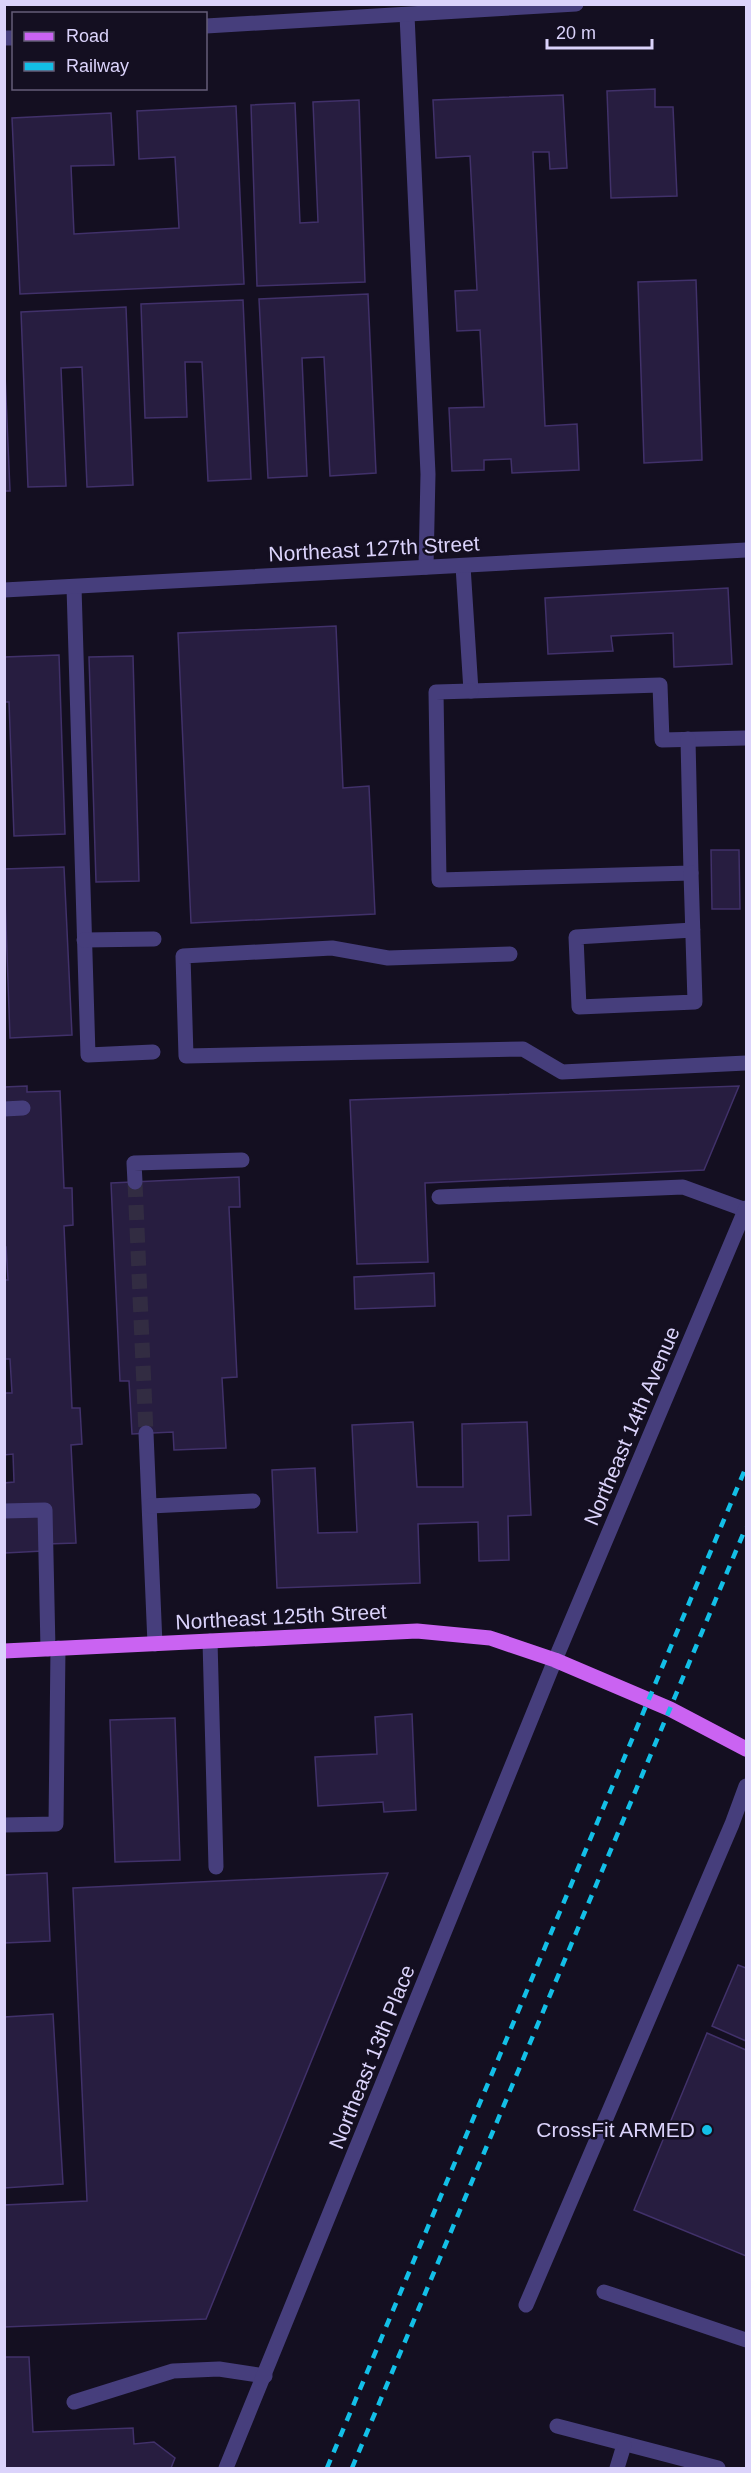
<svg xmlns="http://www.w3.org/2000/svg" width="751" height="2473" font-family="Arial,sans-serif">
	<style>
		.building { fill: #271d40; stroke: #41316a; stroke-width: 1.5 }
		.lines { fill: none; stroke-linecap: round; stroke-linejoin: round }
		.minor-tunnel { stroke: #322c42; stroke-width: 15; stroke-dasharray: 15 8; stroke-linecap: butt }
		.minor { stroke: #463e7c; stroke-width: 15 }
		.major { stroke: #ca63f2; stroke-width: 15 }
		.rail { stroke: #13bfe7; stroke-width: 4.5; stroke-dasharray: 9 8; stroke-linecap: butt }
		.poi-dot { fill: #13bfe7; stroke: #140f21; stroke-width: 2 }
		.labels { text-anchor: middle; stroke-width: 5; stroke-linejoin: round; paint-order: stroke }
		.street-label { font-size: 21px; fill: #dbd3fb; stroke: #140f21 }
		.poi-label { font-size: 21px; fill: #dbd3fb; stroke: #140f21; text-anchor: end }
	</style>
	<rect width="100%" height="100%" fill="#140f21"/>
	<g class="building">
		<polygon points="655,89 655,107 673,107 677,196 611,198 607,91"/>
		<polygon points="563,95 567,168 550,169 549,152 533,152 545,426 577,424 579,470 512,473 511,459 484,460 484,470 452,471 449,408 484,407 480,330 457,331 455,291 477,290 470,156 436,158 433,100"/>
		<polygon points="359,100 365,282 257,286 251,105 295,103 300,223 318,222 313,102"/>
		<polygon points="236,106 244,284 20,294 12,118 111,113 114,165 71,166 74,234 179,228 175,157 139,159 137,111"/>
		<polygon points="696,280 702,460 644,463 638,282"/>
		<polygon points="368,294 376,473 330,476 324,357 302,358 307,476 268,478 259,299"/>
		<polygon points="243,300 251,479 208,481 202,362 185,362 187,417 145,418 141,304"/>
		<polygon points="126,307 133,485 87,487 82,367 61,368 66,486 28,487 21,312"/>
		<polygon points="4,351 10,491 4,491"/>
		<polygon points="728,588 732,664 674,667 673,633 611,636 613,651 548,654 545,598"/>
		<polygon points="336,626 343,788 369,786 375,914 191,923 178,633"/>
		<polygon points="59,655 65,834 14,836 9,702 4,702 4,657"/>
		<polygon points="133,656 139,881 96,882 89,657"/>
		<polygon points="711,850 739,850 740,909 712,909"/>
		<polygon points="64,867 72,1035 10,1038 4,869"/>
		<polygon points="27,1086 27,1092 60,1091 64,1188 72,1188 73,1225 64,1226 72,1408 80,1408 82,1444 71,1445 76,1543 46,1544 43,1551 5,1553 4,1483 14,1482 13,1454 4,1455 4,1393 12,1393 10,1359 4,1359 4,1280 8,1280 6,1247 4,1247 4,1087"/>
		<polygon points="739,1086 704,1170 425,1183 428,1262 357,1264 350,1100"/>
		<polygon points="239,1177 240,1207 229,1207 237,1377 222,1378 226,1448 174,1450 173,1432 132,1434 129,1381 120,1381 111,1183"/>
		<polygon points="434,1273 435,1306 355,1309 354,1277"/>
		<polygon points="413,1422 417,1487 463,1487 462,1424 527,1422 531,1515 508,1516 509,1560 479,1561 478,1522 418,1524 420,1583 277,1588 272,1470 315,1468 318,1533 357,1532 352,1425"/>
		<polygon points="412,1714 416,1810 384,1812 383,1802 318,1806 315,1757 377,1754 375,1717"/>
		<polygon points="175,1718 180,1860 115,1862 110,1720"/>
		<polygon points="47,1873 50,1941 4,1943 4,1875"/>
		<polygon points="388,1873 206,2319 4,2327 4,2205 87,2201 73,1888"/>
		<polygon points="738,1965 746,1968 746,2041 712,2026"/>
		<polygon points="53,2014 63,2184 4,2188 4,2017"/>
		<polygon points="707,2033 746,2050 746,2256 634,2210"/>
		<polygon points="4,2357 29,2357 33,2432 133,2428 134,2444 154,2442 175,2458 171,2468 4,2468"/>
	</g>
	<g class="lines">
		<polyline class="minor-tunnel" points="135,1182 146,1433"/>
		<g class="minor">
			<polyline points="407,15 428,474 426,567"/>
			<polyline points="206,26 576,4"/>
			<polyline points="4,38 14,38"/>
			<polyline points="463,566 471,691 660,685 662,740 746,738"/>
			<polyline points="74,587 88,1055 153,1052"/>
			<polyline points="4,590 746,550"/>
			<polyline points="471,691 436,692 439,880 691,873 688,739"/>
			<polyline points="691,873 695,1002 579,1007 576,937 693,930"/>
			<polyline points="84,940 154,939"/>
			<polyline points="510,954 388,958 332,948 183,956 186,1056 523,1049 562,1072 746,1063"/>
			<polyline points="4,1109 23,1108"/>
			<polyline points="135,1182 134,1163 242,1160"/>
			<polyline points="439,1197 683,1187 746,1210"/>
			<polyline points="146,1433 155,1644"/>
			<polyline points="150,1506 253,1501"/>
			<polyline points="4,1511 45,1510 48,1649"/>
			<polyline points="210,1641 216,1867"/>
			<polyline points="4,1825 56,1824 58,1648"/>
			<polyline points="604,2292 746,2340"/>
			<polyline points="526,2305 732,1824 746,1786"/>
			<polyline points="74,2402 173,2371 219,2369 265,2376"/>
			<polyline points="557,2426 718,2468"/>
			<polyline points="226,2468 555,1660 746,1208"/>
			<polyline points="617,2468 624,2445"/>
		</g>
		<polyline class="major" points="4,1651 417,1631 490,1638 555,1660 670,1709 746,1749"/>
		<g class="rail">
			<polyline points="327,2468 746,1467"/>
			<polyline points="352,2468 746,1527"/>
		</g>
	</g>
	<circle class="poi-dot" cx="707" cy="2130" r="6"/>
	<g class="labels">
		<g class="street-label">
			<text transform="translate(374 549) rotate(-3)" y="7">Northeast 127th Street</text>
			<text transform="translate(632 1426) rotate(-67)" y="7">Northeast 14th Avenue</text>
			<text transform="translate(281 1617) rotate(-3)" y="7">Northeast 125th Street</text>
			<text transform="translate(372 2057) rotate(-68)" y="7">Northeast 13th Place</text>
		</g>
		<g class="poi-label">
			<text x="695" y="2137">CrossFit ARMED</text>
		</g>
	</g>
	<rect width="751" height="2473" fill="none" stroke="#dbd3fb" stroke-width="12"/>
	<rect x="12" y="12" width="195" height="78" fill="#140f21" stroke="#645d78" stroke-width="1.5"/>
	<rect x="24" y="32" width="30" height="9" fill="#ca63f2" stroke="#645d78" stroke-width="1.5"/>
	<text x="66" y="42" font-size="18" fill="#dbd3fb">Road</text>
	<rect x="24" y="62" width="30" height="9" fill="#13bfe7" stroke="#645d78" stroke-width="1.5"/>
	<text x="66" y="72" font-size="18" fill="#dbd3fb">Railway</text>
	<path d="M547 39v9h105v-9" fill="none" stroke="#dbd3fb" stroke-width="3"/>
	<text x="556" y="39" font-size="18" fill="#dbd3fb" stroke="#140f21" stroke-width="4.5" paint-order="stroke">20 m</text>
</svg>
